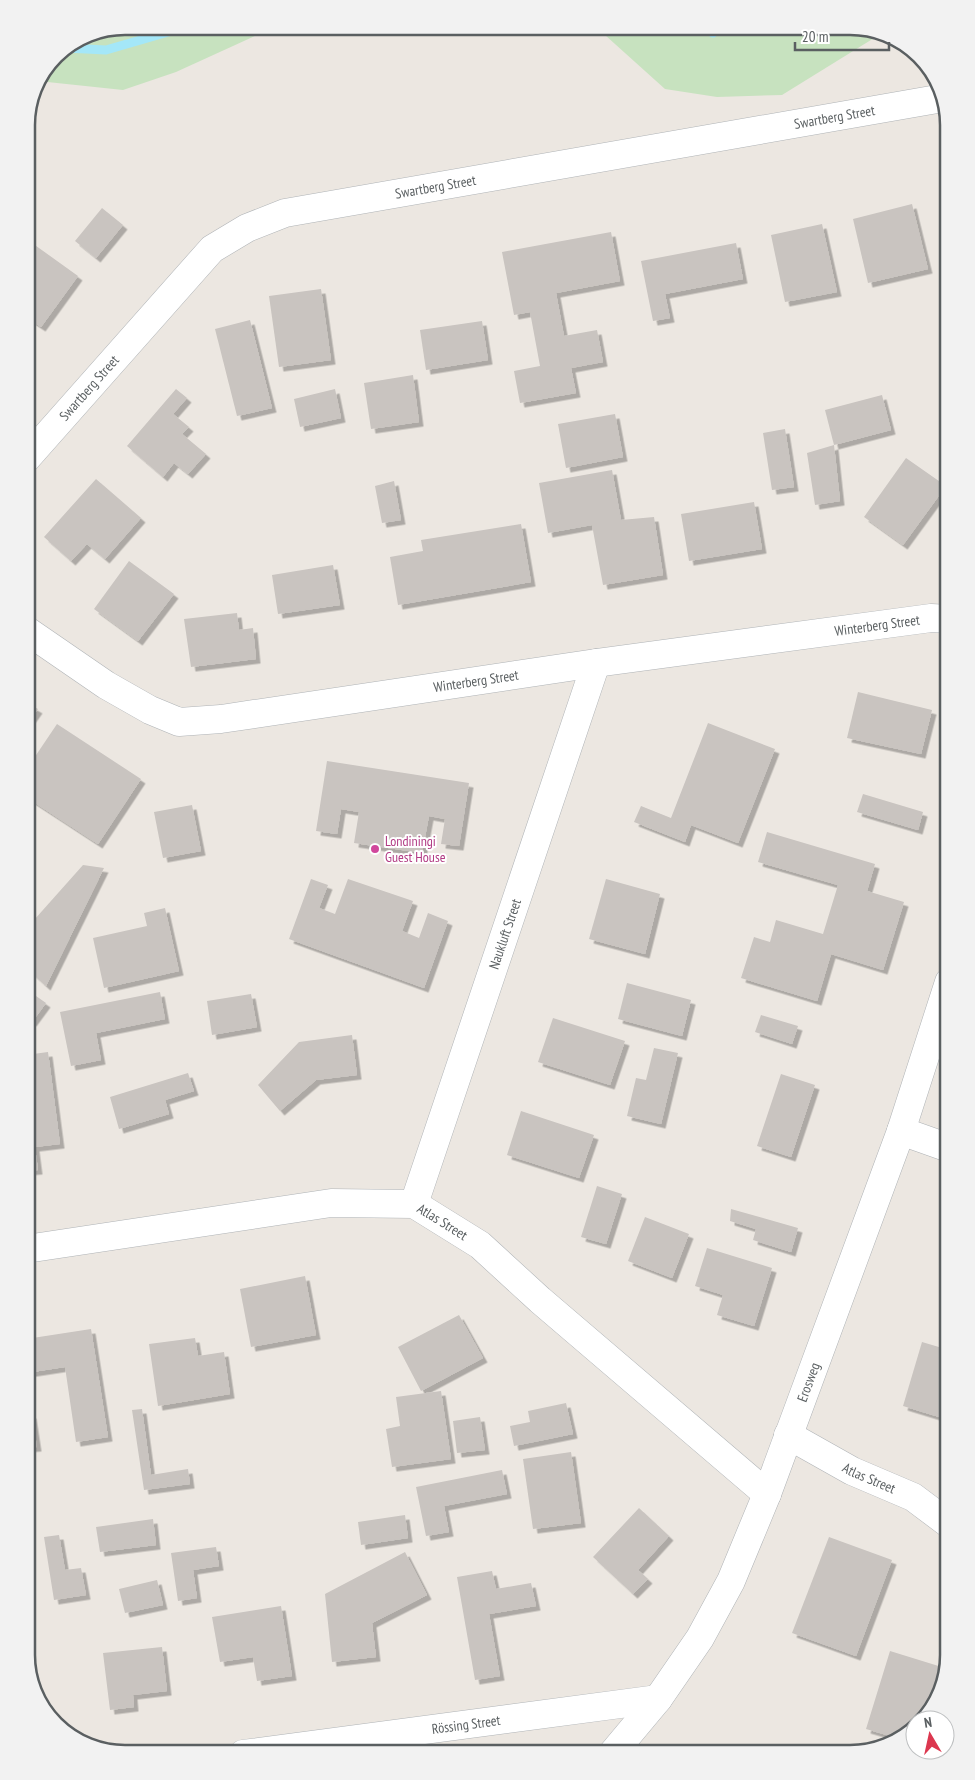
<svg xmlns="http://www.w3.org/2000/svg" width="975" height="1780" font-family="'PT Sans Narrow',sans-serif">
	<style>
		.green { fill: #c7e2bf }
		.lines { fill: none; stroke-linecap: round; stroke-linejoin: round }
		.stream { stroke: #a4e7f8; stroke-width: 9 }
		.building { fill: #c9c4c0; filter: url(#shadow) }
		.minor-casing { stroke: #afb3b6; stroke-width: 29 }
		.tertiary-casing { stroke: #afb3b6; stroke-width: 29 }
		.minor { stroke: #fff; stroke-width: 28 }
		.tertiary { stroke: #fff; stroke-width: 28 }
		.hotel-dot { fill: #d1479c; stroke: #fff; stroke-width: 2 }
		.labels { text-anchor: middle; stroke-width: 4; stroke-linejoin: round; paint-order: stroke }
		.street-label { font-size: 14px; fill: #5a5f61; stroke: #fff }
		.hotel-label { font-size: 14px; fill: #b23c85; stroke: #fff; text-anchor: start }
		.rim { fill: none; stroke: #5a5f61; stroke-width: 2.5 }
	</style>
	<defs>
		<filter id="shadow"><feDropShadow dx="4.5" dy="4.5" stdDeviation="0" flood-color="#0004"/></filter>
	</defs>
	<rect width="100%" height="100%" fill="#ece7e1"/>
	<g class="green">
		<polygon points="126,26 277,26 176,72 123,90 38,81 56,55 88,34"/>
		<polygon points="595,26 856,26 879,35 782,95 717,97 665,89"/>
	</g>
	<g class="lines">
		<g class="stream">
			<polyline points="701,26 713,33 721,26"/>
			<polyline points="66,48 106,50 189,26"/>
		</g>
	</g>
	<g class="building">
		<polygon points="912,204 928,269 868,283 853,219"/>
		<polygon points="102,208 123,225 96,258 75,241"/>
		<polygon points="822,224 837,292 785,302 771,235"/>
		<polygon points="611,232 620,281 556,293 564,336 597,330 603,362 571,368 576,393 520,403 514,371 540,366 530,312 514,315 502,252"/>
		<polygon points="32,243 78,276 41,327 26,317 26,251"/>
		<polygon points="736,243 743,279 665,294 670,318 653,321 641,261"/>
		<polygon points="321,289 331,360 279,367 269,296"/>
		<polygon points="250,320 272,408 237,416 215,329"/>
		<polygon points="482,321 488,360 426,370 420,330"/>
		<polygon points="413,375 419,422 371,429 364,383"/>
		<polygon points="176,389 187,398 173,414 189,427 182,434 206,454 188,474 174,463 163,477 127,446"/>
		<polygon points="335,389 341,418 300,427 294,399"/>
		<polygon points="882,395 891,430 834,445 825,410"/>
		<polygon points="615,414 623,457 566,468 558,424"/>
		<polygon points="785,429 794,487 772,490 763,433"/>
		<polygon points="834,445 840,501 815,505 807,453"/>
		<polygon points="906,458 946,486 903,545 864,517"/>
		<polygon points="612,470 621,520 654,517 663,575 603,585 592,525 548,533 539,483"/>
		<polygon points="96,479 141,518 105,559 87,544 71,561 44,537"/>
		<polygon points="394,481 401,520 382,523 375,486"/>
		<polygon points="754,502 762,549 689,561 681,514"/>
		<polygon points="521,524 531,582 398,605 390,557 423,551 421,540"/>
		<polygon points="129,561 174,594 138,641 94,609"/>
		<polygon points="333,565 340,605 278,614 272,575"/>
		<polygon points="237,613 239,630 253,628 256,659 191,667 184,619"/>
		<polygon points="858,692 932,710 921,754 847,738"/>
		<polygon points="26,702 38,709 26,726"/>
		<polygon points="708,723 775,749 738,843 691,825 685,842 634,822 641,806 671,818"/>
		<polygon points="57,724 141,779 98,844 26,797 26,770"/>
		<polygon points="327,761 469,783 459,846 441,844 445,819 429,816 422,853 354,843 359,812 341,809 337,834 316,831"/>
		<polygon points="863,794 923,812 918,830 857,812"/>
		<polygon points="192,805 201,851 163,858 154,812"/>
		<polygon points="767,832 875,864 867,891 904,902 883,970 831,954 817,1001 741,978 754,937 770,942 776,920 823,934 838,885 758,862"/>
		<polygon points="83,865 104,868 46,986 26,968 26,929"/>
		<polygon points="311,879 328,885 319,908 335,914 348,879 413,901 402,931 419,938 428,913 448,921 424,988 289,939"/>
		<polygon points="606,879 660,894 645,954 589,939"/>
		<polygon points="165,908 179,971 104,988 93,938 147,926 144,913"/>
		<polygon points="627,983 691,1000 682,1036 618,1019"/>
		<polygon points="26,989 46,1003 32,1022 26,1018"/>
		<polygon points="160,992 165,1019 96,1033 101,1060 71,1066 60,1012"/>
		<polygon points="251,994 257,1027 212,1035 207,1001"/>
		<polygon points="761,1015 798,1026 792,1044 755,1032"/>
		<polygon points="553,1018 625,1041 610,1085 538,1062"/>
		<polygon points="352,1035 357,1075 316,1080 280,1111 258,1085 299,1042"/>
		<polygon points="654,1048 678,1053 661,1124 627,1116 636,1078 646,1080"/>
		<polygon points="48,1052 60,1144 35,1147 38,1170 26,1171 26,1055"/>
		<polygon points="188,1073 194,1091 165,1100 169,1114 119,1129 110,1097"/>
		<polygon points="781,1074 815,1085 791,1157 757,1146"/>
		<polygon points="521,1111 594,1135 579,1178 507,1155"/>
		<polygon points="597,1186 622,1194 606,1244 581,1237"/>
		<polygon points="731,1209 798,1228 791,1252 753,1240 756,1229 730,1221"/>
		<polygon points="645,1217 689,1234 672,1278 628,1261"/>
		<polygon points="707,1248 772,1268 754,1326 717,1315 723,1295 695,1286"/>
		<polygon points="305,1276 316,1335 251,1347 240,1289"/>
		<polygon points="459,1315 483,1358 421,1391 398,1347"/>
		<polygon points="91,1329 108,1437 76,1442 65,1367 26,1373 26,1339"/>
		<polygon points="195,1338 198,1356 224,1352 230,1394 158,1406 149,1344"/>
		<polygon points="922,1342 949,1350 949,1420 903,1406"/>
		<polygon points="441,1391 451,1459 392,1467 386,1429 400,1426 396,1397"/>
		<polygon points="566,1403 573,1434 514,1446 510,1426 530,1422 528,1411"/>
		<polygon points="142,1409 151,1475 188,1469 190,1484 144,1490 132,1410"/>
		<polygon points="26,1414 32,1414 37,1447 26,1448"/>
		<polygon points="480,1417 485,1450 457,1453 453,1421"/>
		<polygon points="571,1452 581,1523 533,1529 523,1459"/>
		<polygon points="502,1470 507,1494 444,1506 449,1532 426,1536 416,1487"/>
		<polygon points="639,1508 669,1536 638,1570 648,1579 633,1594 593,1557"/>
		<polygon points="405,1515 408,1538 361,1545 358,1522"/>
		<polygon points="153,1519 156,1545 100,1552 96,1527"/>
		<polygon points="59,1535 65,1570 81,1568 86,1595 54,1600 44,1537"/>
		<polygon points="829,1537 892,1560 856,1656 792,1633"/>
		<polygon points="216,1547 219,1566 193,1570 197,1598 178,1601 171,1553"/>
		<polygon points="405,1552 427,1595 372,1623 376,1657 332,1662 325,1594"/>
		<polygon points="492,1571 496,1589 531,1583 536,1606 489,1614 500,1676 475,1680 457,1577"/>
		<polygon points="157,1580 163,1605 125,1613 119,1589"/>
		<polygon points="281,1606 292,1676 257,1681 253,1657 220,1662 212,1617"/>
		<polygon points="162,1647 167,1691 133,1695 134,1707 110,1710 103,1653"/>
		<polygon points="890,1651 945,1668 932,1709 919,1720 915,1720 915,1724 897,1738 866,1729"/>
	</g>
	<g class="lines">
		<g class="minor-casing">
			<g id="minor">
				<path id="s1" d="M26 459 212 249 247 228 285 213 943 98"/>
				<path id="s2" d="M26 630 106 685 150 710 179 722 221 719 596 663 931 618 949 619"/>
				<polyline points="901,1131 949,1148"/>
				<path id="s3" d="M414 1204 596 663"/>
				<path id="s4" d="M26 1249 331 1203 414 1204 480 1245 540 1300 767 1494"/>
				<path id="s5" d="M788 1435 852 1471 913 1497 949 1524"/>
				<path id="s6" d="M243 1754 658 1699"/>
			</g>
		</g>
		<g class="tertiary-casing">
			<g id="tertiary">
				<path id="s7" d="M612 1754 658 1699 700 1638 731 1581 767 1494 901 1131 949 982"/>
			</g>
		</g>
		<use href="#minor" class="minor"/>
		<use href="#tertiary" class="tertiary"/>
	</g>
	<circle class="hotel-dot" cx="375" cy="849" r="5"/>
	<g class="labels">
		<g class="street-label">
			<text dy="5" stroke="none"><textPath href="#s1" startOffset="920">Swartberg Street</textPath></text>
			<text dy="5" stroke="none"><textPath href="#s1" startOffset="515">Swartberg Street</textPath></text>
			<text dy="5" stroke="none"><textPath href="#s1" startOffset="95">Swartberg Street</textPath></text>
			<text dy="5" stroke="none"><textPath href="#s2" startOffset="884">Winterberg Street</textPath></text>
			<text dy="5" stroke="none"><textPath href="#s2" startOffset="479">Winterberg Street</textPath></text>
			<text dy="5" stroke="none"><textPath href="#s3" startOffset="285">Naukluft Street</textPath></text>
			<text dy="5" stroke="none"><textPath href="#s4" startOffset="425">Atlas Street</textPath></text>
			<text dy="5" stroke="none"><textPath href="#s7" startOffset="424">Erosweg</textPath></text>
			<text dy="5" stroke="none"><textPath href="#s5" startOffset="92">Atlas Street</textPath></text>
			<text dy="5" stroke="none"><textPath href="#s6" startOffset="225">Rössing Street</textPath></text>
		</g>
		<g class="hotel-label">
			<text x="385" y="846">Londiningi<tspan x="385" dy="16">Guest House</tspan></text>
		</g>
	</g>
	<path d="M0 0H975V1780H0ZM125 35H850A90 90 0 0 1 940 125V1655A90 90 0 0 1 850 1745H125A90 90 0 0 1 35 1655V125A90 90 0 0 1 125 35Z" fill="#f2f2f2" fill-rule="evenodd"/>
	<path class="rim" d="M125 35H850A90 90 0 0 1 940 125V1655A90 90 0 0 1 850 1745H125A90 90 0 0 1 35 1655V125A90 90 0 0 1 125 35Z"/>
	<g transform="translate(930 1735) rotate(351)"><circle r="24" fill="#ffffff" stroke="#bdbfc0"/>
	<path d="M0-4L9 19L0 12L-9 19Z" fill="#dc374f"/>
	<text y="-8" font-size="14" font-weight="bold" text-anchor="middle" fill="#5a5f61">N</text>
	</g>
	<path d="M795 42v8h94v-8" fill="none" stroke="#5a5f61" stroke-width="2.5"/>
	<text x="802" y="42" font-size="15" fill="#5a5f61" stroke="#ffffff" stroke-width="4" paint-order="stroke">20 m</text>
</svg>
